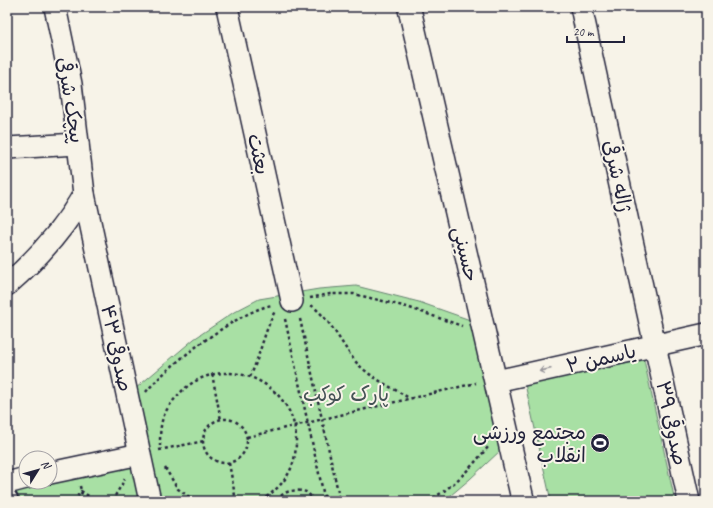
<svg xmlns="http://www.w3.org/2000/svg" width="713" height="508" font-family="Caveat,'Playpen Sans Arabic',sans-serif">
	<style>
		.green { fill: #a8e0a4; stroke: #658170 }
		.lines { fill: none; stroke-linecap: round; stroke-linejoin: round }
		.minor-casing { stroke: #22223b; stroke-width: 24 }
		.tertiary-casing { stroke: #22223b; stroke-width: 25 }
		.path { stroke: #22223b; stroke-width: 2.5; stroke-dasharray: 3 3; stroke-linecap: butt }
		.minor { stroke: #f7f3e8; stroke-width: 21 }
		.tertiary { stroke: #f7f3e8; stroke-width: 22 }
		.oneway { stroke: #97959a }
		.labels { text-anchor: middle; stroke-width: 4; stroke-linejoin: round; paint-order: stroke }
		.street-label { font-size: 20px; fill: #22223b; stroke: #f7f3e8 }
		.park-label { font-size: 20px; fill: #445255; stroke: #f7f3e8 }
		.poi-label { font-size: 20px; fill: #22223b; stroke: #f7f3e8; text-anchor: end }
	</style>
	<rect width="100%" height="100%" fill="#f7f3e8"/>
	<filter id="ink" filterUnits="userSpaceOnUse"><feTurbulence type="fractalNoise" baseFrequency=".025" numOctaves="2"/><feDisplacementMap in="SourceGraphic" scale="8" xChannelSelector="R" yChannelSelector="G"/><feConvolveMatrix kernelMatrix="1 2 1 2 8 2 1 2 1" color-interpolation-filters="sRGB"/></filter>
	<g filter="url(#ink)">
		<g class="green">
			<polygon points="356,286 419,302 473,321 501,450 470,479 444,501 159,501 135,389 194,339 234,312 259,299 319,289"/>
			<polygon points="644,360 675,501 551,501 525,384"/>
			<polygon points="137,457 147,501 11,501 8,486 26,482 50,482"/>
		</g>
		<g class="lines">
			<g class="minor-casing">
				<g id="minor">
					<polyline points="55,7 71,84 84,194 150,501"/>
					<polyline points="227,7 292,301"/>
					<polyline points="581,7 689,501"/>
					<polyline points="7,148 78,144"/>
					<path d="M7 285C37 259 64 229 84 194"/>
					<polyline points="496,381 706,334"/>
					<polyline points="50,473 140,454"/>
					<polyline points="7,483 26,478"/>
					<polyline points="7,500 7,501"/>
				</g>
			</g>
			<g class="tertiary-casing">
				<polyline id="tertiary" points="409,7 523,501"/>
			</g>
			<g class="path">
				<polyline points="310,298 330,294 354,294 407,307 462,326"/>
				<path d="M311 305C331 320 340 342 355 361 369 377 391 387 409 398"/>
				<polyline points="285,319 325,501"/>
				<polyline points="300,319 340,501"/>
				<polyline points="212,374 221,420"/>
				<path d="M250 377C260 356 264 332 275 311"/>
				<path d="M146 392C169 364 237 312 272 305"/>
				<circle cx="225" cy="441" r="22"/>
				<polyline points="247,437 476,383"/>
				<path d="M160 446C160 438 160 429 162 421 165 410 173 400 182 391 224 351 296 382 296 441 296 470 284 485 261 501"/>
				<polyline points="159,450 204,441"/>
				<polyline points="229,463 236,501"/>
				<polyline points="165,468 178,489 195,501"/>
				<polyline points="80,486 83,501"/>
				<polyline points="170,498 175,501"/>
				<polyline points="74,501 81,491 96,501"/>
				<polyline points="112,501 125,479"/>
				<path d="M278 501C281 490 297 489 306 492 309 494 312 498 315 501"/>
				<path d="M428 501C454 487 470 468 489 446"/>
			</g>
			<use href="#minor" class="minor"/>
			<use href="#tertiary" class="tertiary"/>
		</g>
		<defs><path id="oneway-shaft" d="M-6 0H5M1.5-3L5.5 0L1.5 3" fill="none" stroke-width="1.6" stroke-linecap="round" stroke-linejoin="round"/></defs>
		<use class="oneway" href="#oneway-shaft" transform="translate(545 370) rotate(167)"/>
	</g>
	<defs>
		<g id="stadium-disc" transform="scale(1)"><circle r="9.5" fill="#22223b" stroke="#f7f3e8"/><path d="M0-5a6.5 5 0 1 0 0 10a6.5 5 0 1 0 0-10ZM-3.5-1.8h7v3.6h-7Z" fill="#fff"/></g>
	</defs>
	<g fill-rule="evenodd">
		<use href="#stadium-disc" x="600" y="443"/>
	</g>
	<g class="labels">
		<g class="street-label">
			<text transform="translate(71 100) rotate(81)" y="7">پیچک شرقی</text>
			<text transform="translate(259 154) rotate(78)" y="7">بعثت</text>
			<text transform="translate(618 176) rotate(78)" y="7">ژاله شرقی</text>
			<text transform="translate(466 254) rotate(77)" y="7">حسینی</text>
			<text transform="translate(117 348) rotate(78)" y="7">صدوقی ۴۳</text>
			<text transform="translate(601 358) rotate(-13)" y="7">یاسمن ۲</text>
			<text transform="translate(672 423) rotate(78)" y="7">صدوقی ۳۹</text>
		</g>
		<g class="park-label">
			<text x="346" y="401">پارک کوکب</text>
		</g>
		<g class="poi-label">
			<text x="586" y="439">مجتمع ورزشی<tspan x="586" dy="23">انقلاب</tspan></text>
		</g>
	</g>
	<rect width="713" height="508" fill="none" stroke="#f7f3e8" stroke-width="24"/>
	<rect x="12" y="12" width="689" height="484" fill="none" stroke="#22223b" stroke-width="1.5" filter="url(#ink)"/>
	<g transform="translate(38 470) rotate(53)"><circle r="19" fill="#f7f3e8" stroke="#a29fa3"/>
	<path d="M0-3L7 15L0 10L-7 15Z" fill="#22223b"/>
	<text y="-6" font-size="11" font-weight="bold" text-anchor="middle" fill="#22223b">N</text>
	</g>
	<path d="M567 36v6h57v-6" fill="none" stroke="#22223b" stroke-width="2"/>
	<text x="573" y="36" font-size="12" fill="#22223b" stroke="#f7f3e8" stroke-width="3" paint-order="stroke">20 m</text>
</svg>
